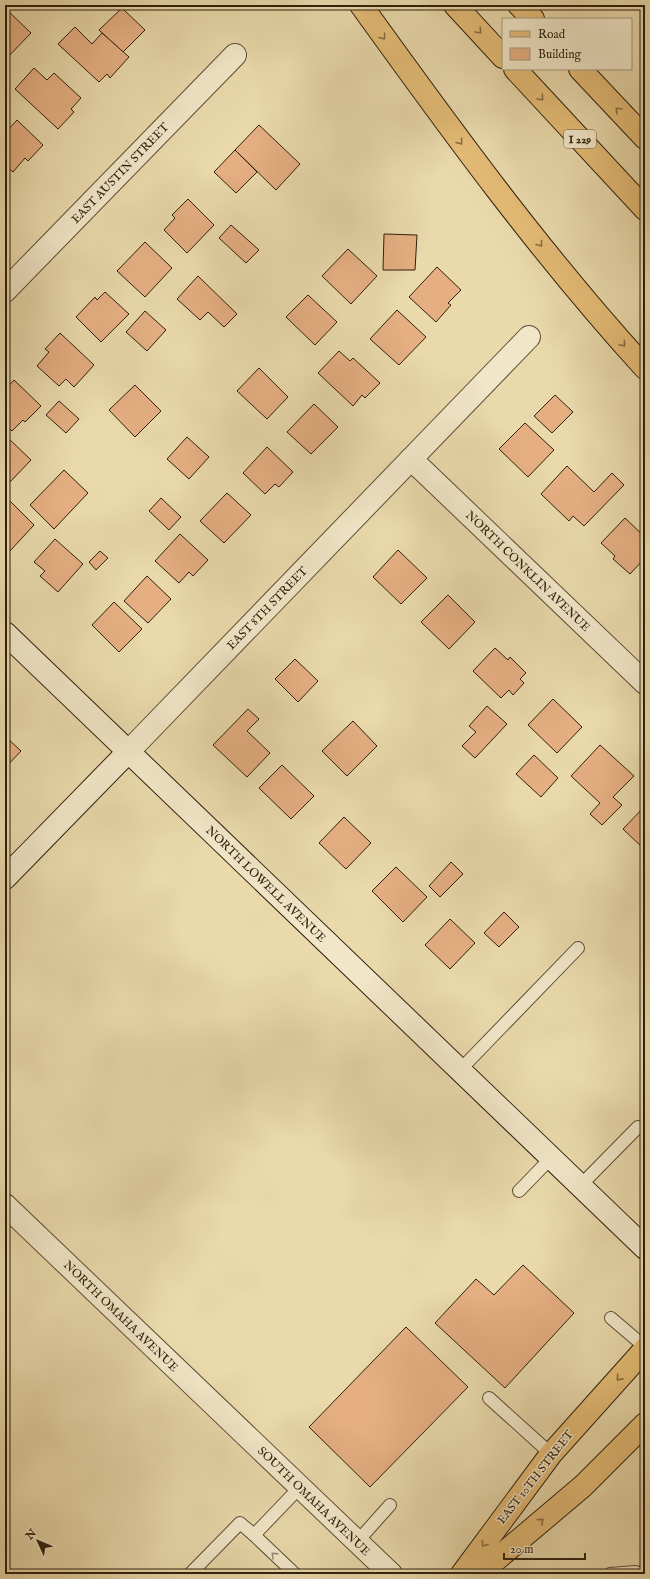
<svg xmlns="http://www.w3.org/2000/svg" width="650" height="1579" font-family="'IM FELL English',serif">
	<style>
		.building { fill: #e5af82; stroke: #2e200d }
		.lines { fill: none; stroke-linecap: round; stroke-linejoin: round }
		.lane-casing { stroke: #5d4e34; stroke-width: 14 }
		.street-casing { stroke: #5d4e34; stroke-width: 24 }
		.secondary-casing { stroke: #2e200d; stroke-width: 24 }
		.primary-casing { stroke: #2e200d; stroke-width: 24 }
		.highway-casing { stroke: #2e200d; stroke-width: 24 }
		.lane { stroke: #f1e6c8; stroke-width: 12 }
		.street { stroke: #f1e6c8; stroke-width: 22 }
		.secondary { stroke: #f1e6c8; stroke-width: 22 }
		.primary { stroke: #e4bc76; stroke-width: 22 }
		.highway { stroke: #e4bc76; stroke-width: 22 }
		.oneway { stroke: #896e42 }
		.oneway2 { stroke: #998d74 }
		.labels { text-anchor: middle; stroke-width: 3; stroke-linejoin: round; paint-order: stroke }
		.shield { fill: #f1e6c8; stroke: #685b45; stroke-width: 1 }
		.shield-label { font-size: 11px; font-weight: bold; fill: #2e200d }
		.street-label { font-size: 12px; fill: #2e200d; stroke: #f1e6c8 }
	</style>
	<rect width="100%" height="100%" fill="#e9d9ab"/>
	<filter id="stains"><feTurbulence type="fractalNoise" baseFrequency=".005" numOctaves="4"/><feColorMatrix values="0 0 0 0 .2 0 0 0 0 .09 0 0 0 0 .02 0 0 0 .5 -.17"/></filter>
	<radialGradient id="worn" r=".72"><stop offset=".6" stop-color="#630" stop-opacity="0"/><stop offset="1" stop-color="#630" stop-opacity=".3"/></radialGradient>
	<g class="building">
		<polygon points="5,8 31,33 5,60"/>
		<polygon points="122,8 145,30 123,52 99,30"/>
		<polygon points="75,27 92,44 102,33 129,57 110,78 107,74 99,82 58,44"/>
		<polygon points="34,68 47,80 54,73 81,98 71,109 74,112 58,129 15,89"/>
		<polygon points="17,120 43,145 28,161 25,158 13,172 5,165 5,133"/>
		<polygon points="259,125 300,164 276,190 235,150"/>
		<polygon points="235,150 257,172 236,193 214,172"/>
		<polygon points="188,199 214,225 187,253 164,230 175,218 172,215"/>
		<polygon points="231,225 259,250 246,263 219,238"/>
		<polygon points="384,234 417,235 415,270 383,270"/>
		<polygon points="145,242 172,268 145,297 117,271"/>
		<polygon points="348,249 377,276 351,304 322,276"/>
		<polygon points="437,267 461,290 448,303 451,305 436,322 409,297"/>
		<polygon points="198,276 237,314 224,327 208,312 200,320 177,299"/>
		<polygon points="105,292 129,314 101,342 76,317 95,297 97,300"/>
		<polygon points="308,295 337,322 315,345 286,317"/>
		<polygon points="397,310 426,337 399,365 370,339"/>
		<polygon points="145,311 166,330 147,351 126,332"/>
		<polygon points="60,333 94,365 74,387 66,379 59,386 37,366 49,352 45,349"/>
		<polygon points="339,351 350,361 353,358 380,383 365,398 362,395 353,406 318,373"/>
		<polygon points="259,368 288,397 267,419 237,391"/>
		<polygon points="14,380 41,406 25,422 23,420 12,431 5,424 5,390"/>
		<polygon points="135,385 161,411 135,437 109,410"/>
		<polygon points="555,395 573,412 552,433 534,416"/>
		<polygon points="59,401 79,419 66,433 46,415"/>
		<polygon points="314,404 338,427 311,454 287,432"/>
		<polygon points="525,423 554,450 528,477 499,449"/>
		<polygon points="7,437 31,460 9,483 5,479 5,439"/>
		<polygon points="187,437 209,457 189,479 167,459"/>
		<polygon points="267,447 293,472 279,487 275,484 265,494 243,473"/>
		<polygon points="567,466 594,492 612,473 624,485 584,526 573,516 569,521 541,494"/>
		<polygon points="64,470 88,493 54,529 30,505"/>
		<polygon points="227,493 251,515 224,543 200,521"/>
		<polygon points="7,498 34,525 9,552 5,548 5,501"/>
		<polygon points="161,498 181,517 169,530 149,511"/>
		<polygon points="625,518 645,537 645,558 630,574 613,559 615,556 601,543"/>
		<polygon points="180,534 208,560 193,576 189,572 179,583 155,561"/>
		<polygon points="55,539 83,564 58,592 40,576 45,571 34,562"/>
		<polygon points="398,550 427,578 401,604 373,577"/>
		<polygon points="100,551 108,558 96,570 89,562"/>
		<polygon points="147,576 171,599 148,623 124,601"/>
		<polygon points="448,595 475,622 449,649 421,622"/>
		<polygon points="114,602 142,629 119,652 92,625"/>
		<polygon points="495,648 508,660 510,657 526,673 520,679 524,683 513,695 509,690 501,698 473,671"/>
		<polygon points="295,659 318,681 298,702 275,679"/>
		<polygon points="553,699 582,727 557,753 528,725"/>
		<polygon points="487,706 507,724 475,758 462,746 476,732 469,726"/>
		<polygon points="248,709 259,719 247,731 270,753 247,777 213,745"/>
		<polygon points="353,721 377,746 347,776 322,751"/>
		<polygon points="5,736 21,751 5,768"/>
		<polygon points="600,745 634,776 613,797 622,805 602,825 590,814 600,803 571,776"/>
		<polygon points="534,755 558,778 541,797 516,774"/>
		<polygon points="282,765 314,796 291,819 259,788"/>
		<polygon points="645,806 645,850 623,829"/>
		<polygon points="344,817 371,843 346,869 319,843"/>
		<polygon points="451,862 463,874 440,897 429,886"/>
		<polygon points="396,867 427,897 403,922 372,891"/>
		<polygon points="504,912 519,927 499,947 484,933"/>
		<polygon points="450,919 475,943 450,969 425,945"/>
		<polygon points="523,1265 574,1313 505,1388 435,1323 476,1279 494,1295"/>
		<polygon points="406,1327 468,1387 370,1487 309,1427"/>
	</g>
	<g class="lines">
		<g class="lane-casing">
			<g id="lane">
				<polyline points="460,1070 578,948"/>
				<polyline points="580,1186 638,1127"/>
				<polyline points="519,1191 551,1158"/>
				<polyline points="611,1318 645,1347"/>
				<polyline points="489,1398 551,1454"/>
				<polyline points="254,1535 295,1574"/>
				<polyline points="357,1542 390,1505"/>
				<polyline points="190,1574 240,1523 254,1535 300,1487"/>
				<polyline points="610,1574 636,1572 640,1574"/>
			</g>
		</g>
		<g class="street-casing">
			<g id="street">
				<polyline points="5,291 235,55"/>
				<polyline points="411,459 645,683"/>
				<polyline points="128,752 529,337"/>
				<polyline points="5,1205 391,1574"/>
			</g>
		</g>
		<g class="secondary-casing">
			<g id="secondary">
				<polyline points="5,633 645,1248"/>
				<polyline points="5,878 128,752"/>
			</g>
		</g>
		<g class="primary-casing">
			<g id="primary">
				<polyline points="462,1574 551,1454 645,1349"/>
				<polyline points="479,1574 583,1486 645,1424"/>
			</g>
		</g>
		<g class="highway-casing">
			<g id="highway">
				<path d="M361 5C451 130 541 254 645 368"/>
				<polyline points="455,5 503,57"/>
				<polyline points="519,5 533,19"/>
				<polyline points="515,69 645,209"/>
				<polyline points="580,69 645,138"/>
			</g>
		</g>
		<use href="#lane" class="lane"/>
		<use href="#street" class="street"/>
		<use href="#secondary" class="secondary"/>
		<use href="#primary" class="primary"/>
		<use href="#highway" class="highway"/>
	</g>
	<defs><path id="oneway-chevron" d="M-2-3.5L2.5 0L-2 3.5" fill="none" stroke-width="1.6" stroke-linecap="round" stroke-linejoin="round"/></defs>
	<g class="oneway">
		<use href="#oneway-chevron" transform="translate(479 31) rotate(47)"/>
		<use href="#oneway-chevron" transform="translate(383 37) rotate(54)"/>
		<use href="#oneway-chevron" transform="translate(541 98) rotate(47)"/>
		<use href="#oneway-chevron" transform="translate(618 110) rotate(-133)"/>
		<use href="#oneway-chevron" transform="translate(460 142) rotate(53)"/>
		<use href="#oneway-chevron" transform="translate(540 244) rotate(52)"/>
		<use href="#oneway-chevron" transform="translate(623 344) rotate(49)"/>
		<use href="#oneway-chevron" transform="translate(619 1378) rotate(132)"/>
		<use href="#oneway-chevron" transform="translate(541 1521) rotate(-40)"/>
		<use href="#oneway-chevron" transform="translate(484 1544) rotate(126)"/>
	</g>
	<use class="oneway2" href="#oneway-chevron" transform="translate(274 1555) rotate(-136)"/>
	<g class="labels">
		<rect class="shield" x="564" y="130" width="32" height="18" rx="3"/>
		<g class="shield-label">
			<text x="580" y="143">I 229</text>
		</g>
		<g class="street-label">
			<text transform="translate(120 173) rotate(-46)" y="4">EAST AUSTIN STREET</text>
			<text transform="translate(528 571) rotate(44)" y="4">NORTH CONKLIN AVENUE</text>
			<text transform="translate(267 608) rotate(-46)" y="4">EAST 8TH STREET</text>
			<text transform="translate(266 884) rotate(44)" y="4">NORTH LOWELL AVENUE</text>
			<text transform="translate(121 1316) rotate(44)" y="4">NORTH OMAHA AVENUE</text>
			<text transform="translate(535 1477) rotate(-52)" y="4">EAST 10TH STREET</text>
			<text transform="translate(314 1501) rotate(44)" y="4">SOUTH OMAHA AVENUE</text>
		</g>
	</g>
	<rect width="650" height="1579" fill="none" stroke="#e9d9ab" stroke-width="20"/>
	<rect x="6" y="6" width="638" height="1567" fill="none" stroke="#2e200d" stroke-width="2"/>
	<rect x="10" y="10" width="630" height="1559" fill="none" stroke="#2e200d"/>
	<rect x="502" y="18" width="130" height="52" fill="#f1e6c8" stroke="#a3977d"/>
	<rect x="510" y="31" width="20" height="6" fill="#e4bc76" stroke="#a3977d"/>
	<text x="538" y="38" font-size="12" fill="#2e200d">Road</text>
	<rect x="510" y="48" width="20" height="12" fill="#e5af82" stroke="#a3977d"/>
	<text x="538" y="58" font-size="12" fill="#2e200d">Building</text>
	<g transform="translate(38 1541) rotate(314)" stroke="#f1e6c8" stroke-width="3" paint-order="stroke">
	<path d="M0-3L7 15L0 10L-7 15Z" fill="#2e200d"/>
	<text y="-6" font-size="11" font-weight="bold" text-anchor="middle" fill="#2e200d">N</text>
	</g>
	<path d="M504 1553v6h81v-6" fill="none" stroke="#2e200d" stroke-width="2"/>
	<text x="510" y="1553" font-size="12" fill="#2e200d" stroke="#f1e6c8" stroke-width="3" paint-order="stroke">20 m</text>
	<rect width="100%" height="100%" filter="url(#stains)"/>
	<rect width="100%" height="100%" fill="url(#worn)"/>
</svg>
